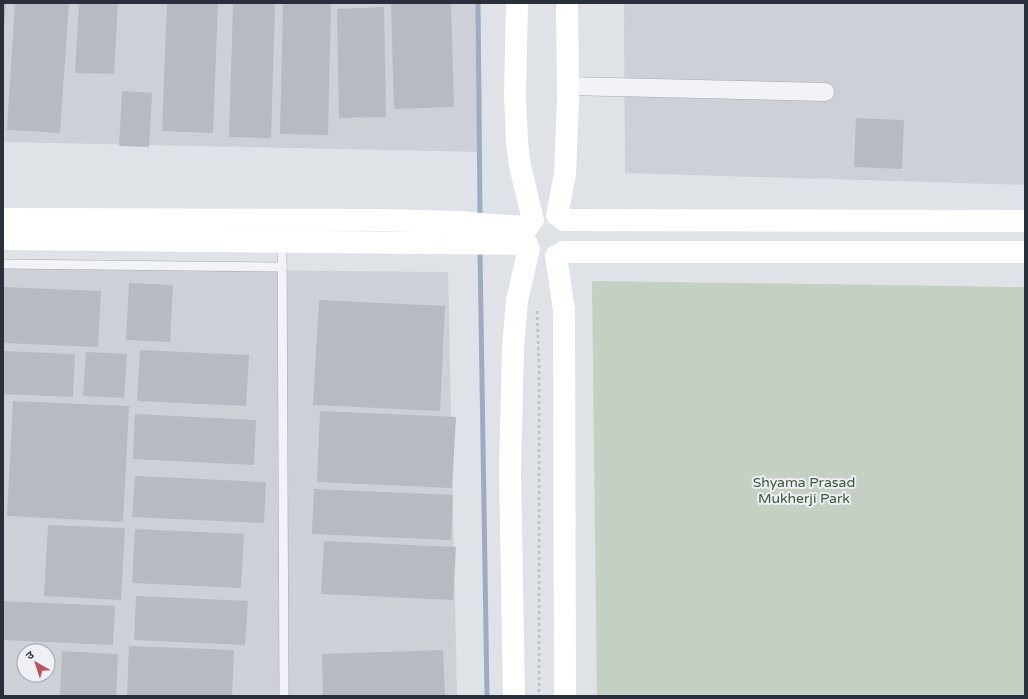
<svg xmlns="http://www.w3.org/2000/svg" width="1028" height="699" font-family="'Varela Round','Noto Sans Devanagari',sans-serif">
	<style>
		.built { fill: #ced0d8; fill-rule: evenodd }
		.green { fill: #c4d0c1 }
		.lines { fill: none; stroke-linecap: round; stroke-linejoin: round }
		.stream { stroke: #9eacc3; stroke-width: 5 }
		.building { fill: #b7bac3 }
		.lane-casing { stroke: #a5a9b0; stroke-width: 10 }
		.street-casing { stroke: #a5a9b0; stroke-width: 19 }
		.path { stroke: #bec0c6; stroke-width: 2.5; stroke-dasharray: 3 3; stroke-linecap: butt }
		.lane { stroke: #f2f3f6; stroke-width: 9 }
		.street { stroke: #f2f3f6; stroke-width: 18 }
		.secondary { stroke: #fff; stroke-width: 22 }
		.labels { text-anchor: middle; stroke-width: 4; stroke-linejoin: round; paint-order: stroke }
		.park-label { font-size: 14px; fill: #3c5639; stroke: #eff0f5 }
	</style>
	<rect width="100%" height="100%" fill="#dfe2e7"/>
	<g class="built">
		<polygon points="3,3 480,3 482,152 3,142"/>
		<polygon points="624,3 1025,3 1025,185 625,173"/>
		<path d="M3 268 448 272 457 696H3ZM24 651H48V675H24Z"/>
	</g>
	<polygon class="green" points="592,281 1025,287 1025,696 597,696"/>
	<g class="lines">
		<g class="stream">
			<polyline points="478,3 480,214"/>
			<polyline points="480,253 487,696"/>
		</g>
	</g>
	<g class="building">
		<polygon points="3,3 6,3 4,29 3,29"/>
		<polygon points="15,3 69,3 60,133 7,130"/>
		<polygon points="79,3 118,3 114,74 75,73"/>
		<polygon points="167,3 218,3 213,133 162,131"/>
		<polygon points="233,3 275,3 271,138 229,137"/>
		<polygon points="283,3 331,3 328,135 280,134"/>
		<polygon points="391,3 451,3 454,107 394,109"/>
		<polygon points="384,7 386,117 339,118 337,9"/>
		<polygon points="122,91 152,93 149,147 119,146"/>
		<polygon points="856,118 904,120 902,169 854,167"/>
		<polygon points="129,283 173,285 170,342 126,340"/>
		<polygon points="3,287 101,291 98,347 3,343"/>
		<polygon points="319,300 445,306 440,411 313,405"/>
		<polygon points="140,350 249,355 246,406 137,401"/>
		<polygon points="3,351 75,354 73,397 3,394"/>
		<polygon points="86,352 127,354 124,398 83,396"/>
		<polygon points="13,401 129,406 123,522 7,516"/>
		<polygon points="320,411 456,417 452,488 317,482"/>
		<polygon points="135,414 256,420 254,465 133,459"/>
		<polygon points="135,476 266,482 264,523 132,517"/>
		<polygon points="314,489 453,495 451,540 312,534"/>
		<polygon points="48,525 125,528 121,600 44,596"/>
		<polygon points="135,529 244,534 241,588 132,583"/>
		<polygon points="324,541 456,547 453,600 321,594"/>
		<polygon points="136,596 248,601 245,645 134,640"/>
		<polygon points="3,601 115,606 113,645 3,640"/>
		<polygon points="129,646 234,650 232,696 127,696"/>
		<polygon points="443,650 445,696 323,696 322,654"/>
		<polygon points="62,651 118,654 116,696 60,696"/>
	</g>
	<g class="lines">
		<g class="lane-casing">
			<g id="lane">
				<polyline points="282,241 284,696"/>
				<polyline points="3,264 282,267"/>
			</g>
		</g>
		<g class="street-casing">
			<polyline id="street" points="568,86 825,92"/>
		</g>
		<polyline class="path" points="537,311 539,366 539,696"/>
		<use href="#lane" class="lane"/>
		<use href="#street" class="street"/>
		<g class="secondary">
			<polyline points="517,3 515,96 517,142 520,166 533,220"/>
			<polyline points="557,215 565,174 568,101 567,3"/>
			<polyline points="3,219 381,220 460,222 491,225 528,227"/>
			<polyline points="564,220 1025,221"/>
			<polyline points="3,239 527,244"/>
			<polyline points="563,252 1025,252"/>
			<polyline points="556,256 564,310 565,696"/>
			<polyline points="514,696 510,469 513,349 517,300 529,249"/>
		</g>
	</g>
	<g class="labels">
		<g class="park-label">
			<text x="804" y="487">Shyama Prasad<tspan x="804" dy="16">Mukherji Park</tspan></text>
		</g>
	</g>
	<rect width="1028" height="699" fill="none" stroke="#2a2f3c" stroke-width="8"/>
	<g transform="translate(36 663) rotate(321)"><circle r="19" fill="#eff0f5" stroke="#a0a3ab"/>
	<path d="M0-3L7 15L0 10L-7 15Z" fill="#be5258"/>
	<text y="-6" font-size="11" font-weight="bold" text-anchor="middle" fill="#2a2f3c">उ</text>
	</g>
</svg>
